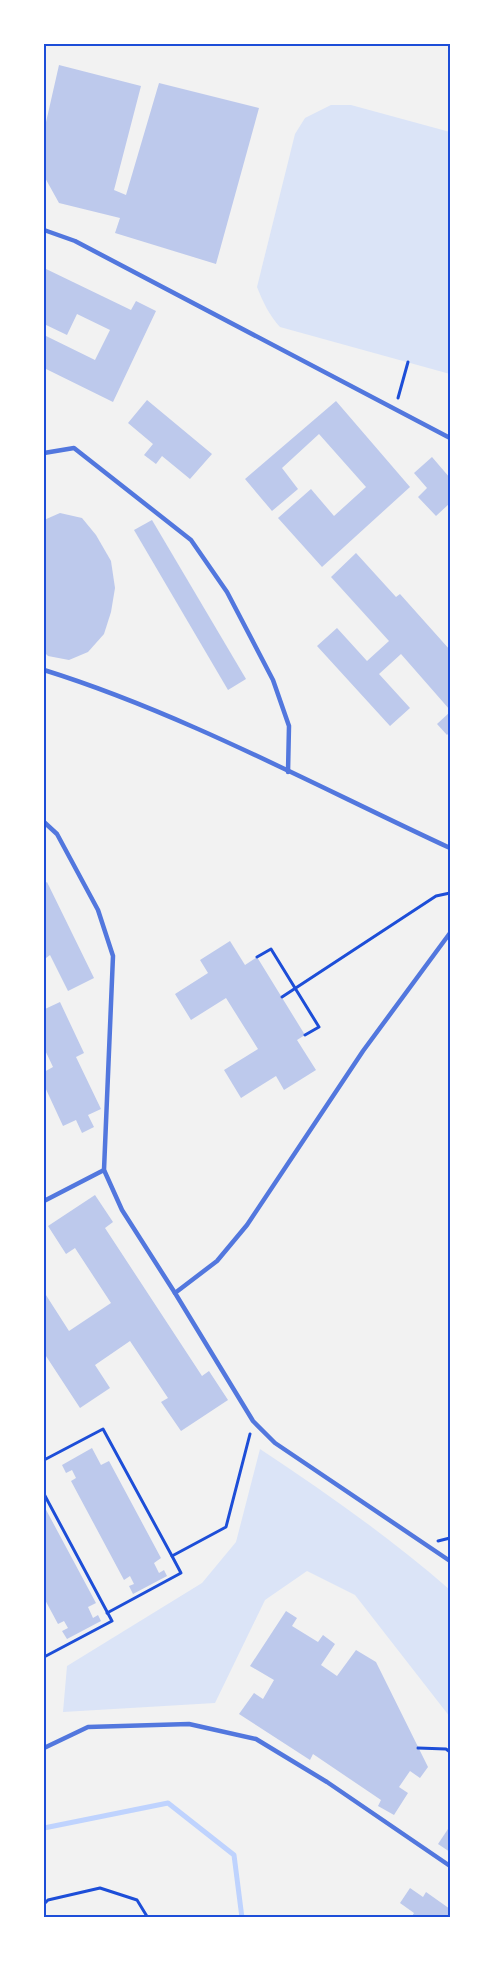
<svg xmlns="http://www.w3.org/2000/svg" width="494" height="1961" font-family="Merriweather,serif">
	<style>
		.green { fill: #dbe4f7 }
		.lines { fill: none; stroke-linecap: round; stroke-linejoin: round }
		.stream { stroke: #bfd3fe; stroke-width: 5 }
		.building { fill: #bdc9ec }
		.path { stroke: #1d4ed8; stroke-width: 3 }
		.service { stroke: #5277de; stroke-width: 4.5 }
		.neatline { fill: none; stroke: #1d4ed8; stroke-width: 2 }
	</style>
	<rect width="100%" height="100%" fill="#f2f2f2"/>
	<g class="green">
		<path d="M331 105H351L450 132V374L280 327C269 315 263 302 257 287L295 134 305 118Z"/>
		<path d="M260 1449C326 1493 391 1538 450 1590V1717L355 1595 307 1571 265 1600 215 1703 63 1712 67 1666 202 1583 236 1542Z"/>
	</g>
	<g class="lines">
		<polyline class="stream" points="44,1828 168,1803 234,1855 242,1918"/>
	</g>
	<g class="building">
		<polygon points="59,65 141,86 114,190 126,195 159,83 259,108 216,264 115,233 120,218 59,203 44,176 44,131"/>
		<polygon points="44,268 131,310 136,301 156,311 113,402 44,368 44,335 95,360 110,330 77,314 67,335 44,324"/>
		<polygon points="147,400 212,454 190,479 162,456 156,464 144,455 153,444 128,423"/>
		<polygon points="336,401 410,487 322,567 278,518 311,489 334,516 366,487 319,434 282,468 298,489 272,511 245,479"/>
		<polygon points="432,457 450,478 450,503 436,516 418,497 427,488 414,473"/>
		<polygon points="60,513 82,518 96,535 111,561 115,588 111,612 104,634 88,652 69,660 48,656 44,652 44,520"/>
		<polygon points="152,520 246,679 228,690 134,530"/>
		<polygon points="356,553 396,597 400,594 450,650 450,710 401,654 379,674 410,708 390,726 317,646 337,628 367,661 389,641 331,577"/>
		<polygon points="450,712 450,732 447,735 437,724"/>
		<polygon points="47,882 94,978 68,991 50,955 46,958 44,953 44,884"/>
		<polygon points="230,941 245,965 257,957 305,1035 297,1040 316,1070 284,1090 276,1076 241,1098 224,1070 258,1049 226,998 191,1020 175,994 208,973 200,960"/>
		<polygon points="60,1002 84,1053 76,1057 101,1109 88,1115 94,1127 82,1133 76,1120 63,1126 44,1085 44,1072 53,1067 44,1048 44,1005 45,1009"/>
		<polygon points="95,1195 113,1222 105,1228 202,1376 209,1371 228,1400 181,1431 161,1402 168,1398 130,1341 95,1365 110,1388 80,1408 44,1353 44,1292 69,1331 111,1303 75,1248 66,1254 48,1226"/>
		<polygon points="92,1448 101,1465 109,1461 161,1558 154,1563 159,1573 164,1570 167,1576 133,1594 129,1586 134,1584 130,1576 124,1580 71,1481 76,1478 72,1470 66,1473 62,1465"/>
		<polygon points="44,1506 96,1603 88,1607 93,1618 98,1615 101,1621 67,1639 62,1631 68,1628 64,1621 58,1624 44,1598"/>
		<polygon points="286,1611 297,1618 292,1626 318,1642 323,1635 335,1644 321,1665 337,1676 356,1650 376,1662 428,1767 420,1778 410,1771 399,1787 408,1793 394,1815 378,1806 381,1800 313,1754 310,1760 239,1714 254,1693 263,1699 274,1680 250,1666"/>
		<polygon points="450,1826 450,1852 438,1844"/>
		<polygon points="410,1888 423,1897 426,1892 450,1909 450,1918 411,1918 414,1913 400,1903"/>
	</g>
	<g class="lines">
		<g class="path">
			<polyline points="398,398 408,362"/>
			<polyline points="257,957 271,949 319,1027 305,1035"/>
			<polyline points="282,997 436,896 450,893"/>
			<polyline points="44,1460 103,1429 172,1556 226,1527 250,1434"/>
			<polyline points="44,1494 112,1621 44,1657"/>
			<polyline points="438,1541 450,1538"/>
			<polyline points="107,1613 181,1573 172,1556"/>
			<polyline points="418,1748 446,1749 450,1752"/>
			<polyline points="44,1904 48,1900 100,1888 137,1900 148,1918"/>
		</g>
		<g class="service">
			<polyline points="44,230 75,241 450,438"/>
			<polyline points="44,453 74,448 191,540 227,592 273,680 289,726 288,772"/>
			<path d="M44 670C182 713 318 787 450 848"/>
			<polyline points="44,822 57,834 98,910 113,956 104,1170 122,1210 175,1293"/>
			<polyline points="450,933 363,1051 247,1225 217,1261 175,1293 253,1421 275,1443 450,1561"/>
			<polyline points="44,1201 104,1170"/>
			<polyline points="44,1748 88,1727 189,1724 256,1739 327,1782 450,1866"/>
		</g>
	</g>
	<rect width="494" height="1961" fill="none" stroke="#ffffff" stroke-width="90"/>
	<rect x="45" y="45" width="404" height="1871" class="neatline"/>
</svg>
